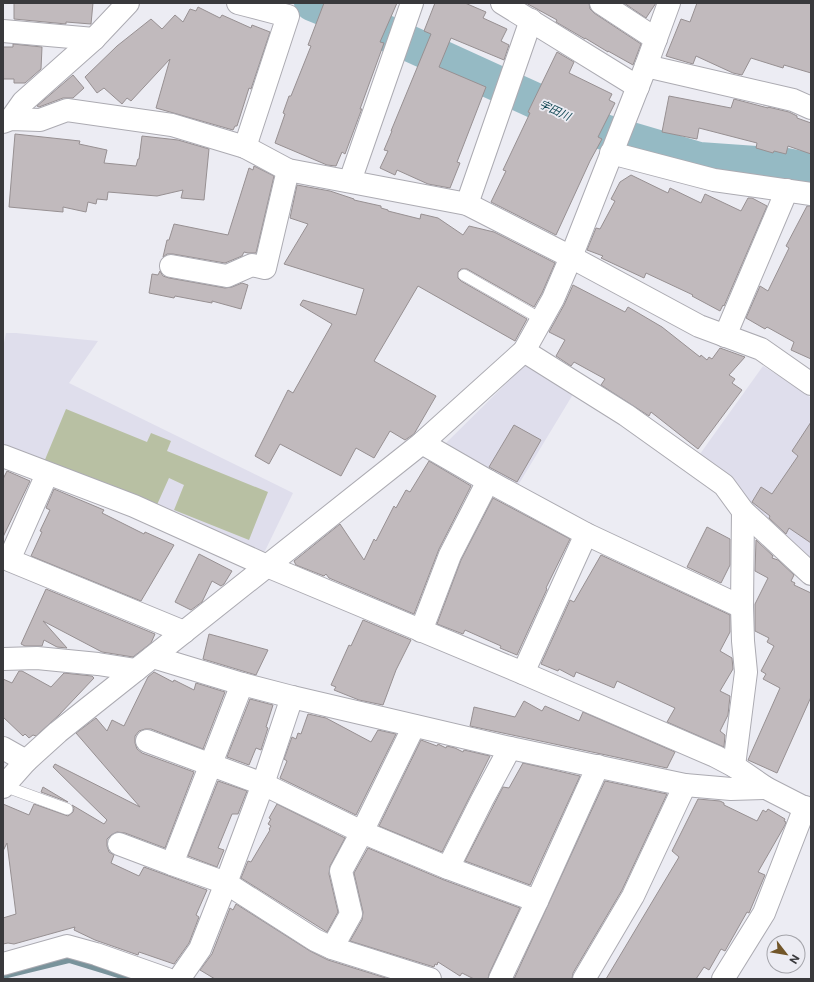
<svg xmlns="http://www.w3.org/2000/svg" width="814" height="982" font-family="'Public Sans','Noto Sans JP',sans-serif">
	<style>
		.built { fill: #dfdeec }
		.green { fill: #b8c0a3 }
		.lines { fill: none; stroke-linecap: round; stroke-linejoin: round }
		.stream { stroke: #79939b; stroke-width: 6 }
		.river { stroke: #95bac4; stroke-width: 36 }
		.building { fill: #c1babd; stroke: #979092 }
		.service-casing { stroke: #acabb2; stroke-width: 12 }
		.minor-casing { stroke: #acabb2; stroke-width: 24 }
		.service { stroke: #fff; stroke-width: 11 }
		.minor { stroke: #fff; stroke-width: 22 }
		.labels { text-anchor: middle; stroke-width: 3.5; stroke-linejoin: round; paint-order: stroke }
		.water-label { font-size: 11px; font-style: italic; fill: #124854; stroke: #ececf3 }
	</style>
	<rect width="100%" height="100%" fill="#ececf3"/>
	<g class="built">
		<polygon points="6,333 16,333 98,341 69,383 293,493 265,551 255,554 3,448 3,348"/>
		<polygon points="529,361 575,391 517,487 446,450 446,443"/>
		<polygon points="763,366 791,383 811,398 811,562 725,483 700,454"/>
	</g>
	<polygon class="green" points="66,409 147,442 151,433 171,441 167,451 268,492 249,540 174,510 184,485 169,478 156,507 44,462"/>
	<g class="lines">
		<polyline class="stream" points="3,976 69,960 131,979"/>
		<polyline class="river" points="312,3 393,36 604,132 699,160 786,166 811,171"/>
	</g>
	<g class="building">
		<polygon points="14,3 93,3 91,24 66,22 66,24 14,19"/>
		<polygon points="324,3 397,3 380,42 384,43 360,109 362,109 361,111 345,154 342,152 336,166 327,165 275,143 285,114 283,113 289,96 291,96 311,46 308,45"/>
		<polygon points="435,3 465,3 486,12 483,18 507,29 501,41 509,45 504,60 451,38 439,67 486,87 457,162 460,163 450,188 428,184 397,170 395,175 380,168 388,151 384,150 392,131 391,131 431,34 424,31"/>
		<polygon points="526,3 589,3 590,9 594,13 641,44 633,65 608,51 608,52 585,38 585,39 556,22 557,20"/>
		<polygon points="624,3 656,3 646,18"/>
		<polygon points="697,3 811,3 811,73 784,65 783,68 751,58 742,75 733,73 696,56 693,64 666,56 681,19 690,22"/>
		<polygon points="198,7 220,18 222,15 251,28 252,25 270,32 251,89 249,88 237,126 235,126 233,130 156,108 170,59 131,101 127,98 122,104 104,88 97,93 85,77 117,46 151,19 162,29 175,15 183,22 190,9 196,11"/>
		<polygon points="13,44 42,47 41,69 25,83 14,83 14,79 3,79 3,47 13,47"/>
		<polygon points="557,52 574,62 569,73 612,94 609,100 615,103 598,137 602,139 590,161 556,235 491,202 506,171 503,170 530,113 528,112"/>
		<polygon points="73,75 84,88 73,98 63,98 39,107 37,106"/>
		<polygon points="669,96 731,108 734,99 768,108 768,107 789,112 797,116 797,118 811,123 811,154 788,146 786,154 774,151 773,153 756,148 757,143 699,128 697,139 662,132"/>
		<polygon points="15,134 80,141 79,144 107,150 104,163 136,166 138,159 139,159 142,136 178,140 209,149 204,200 181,198 183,190 157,196 108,192 107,200 97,199 96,204 88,202 86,212 63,207 63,212 9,207"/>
		<polygon points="254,166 274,176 256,253 248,253 244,252 242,256 225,263 173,254 167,254 163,257 167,240 169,240 174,224 228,235 249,168 253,170"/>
		<polygon points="631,175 668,193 670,188 701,203 705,194 741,211 748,198 752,198 767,206 724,306 723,305 720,311 692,296 693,295 646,273 644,278 601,258 603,256 587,250 596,228 600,229 615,201 611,199 620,182"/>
		<polygon points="297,185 330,191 354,199 354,200 381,206 381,208 388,210 388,211 420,219 421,214 438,218 463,235 469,226 494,232 555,263 542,293 534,307 467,269 461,269 458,272 458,278 461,281 527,319 515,341 418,286 374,361 436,396 414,434 405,440 390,431 374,458 356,448 341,476 280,444 269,464 255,456 288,390 293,393 332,324 300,305 303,300 356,315 364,289 284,264 308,224 290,218"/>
		<polygon points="807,206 811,206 811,359 791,350 794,342 767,327 765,329 746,318 760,286 768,291 789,248 786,246"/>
		<polygon points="160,271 163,276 169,278 225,288 232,287 242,283 248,285 241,309 212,301 212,303 175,296 174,298 149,293 152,274 158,275"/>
		<polygon points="573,285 625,312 628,307 662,327 700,357 701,355 707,360 709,357 712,359 720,348 745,357 729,375 735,379 732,383 742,390 698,449 651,412 649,416 601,385 605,379 574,362 571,366 556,356 565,340 549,332 564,305"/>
		<polygon points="811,422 811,543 789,528 786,534 769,518 770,516 752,502 761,487 772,494 798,456 792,451"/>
		<polygon points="514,425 541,440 517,482 489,467"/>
		<polygon points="429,461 471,486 439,549 414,614 329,578 326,574 324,576 296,565 294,561 340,524 364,560 374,539 376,541 394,506 396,508 406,490 410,492"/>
		<polygon points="7,471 30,481 3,537 3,479"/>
		<polygon points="54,489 104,510 102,513 144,534 145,532 174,545 141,601 31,556 42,532 40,531 50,510 46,508"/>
		<polygon points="493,498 570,539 546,588 547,589 517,655 500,648 501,646 465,630 463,634 437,624 461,560"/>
		<polygon points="707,527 730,539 730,565 721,583 687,567"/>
		<polygon points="756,540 773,556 772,558 778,560 794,575 791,581 795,583 794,585 811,593 811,697 777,773 748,760 780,688 763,679 766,674 761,671 774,646 767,642 769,638 755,631 755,604 768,578 755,571"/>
		<polygon points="199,554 232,571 224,584 221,586 212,581 202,602 191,610 175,602"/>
		<polygon points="601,555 730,615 730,632 720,651 732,658 733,669 720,691 730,696 728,715 720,731 725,735 724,747 667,722 675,708 617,681 614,688 576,672 574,677 559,669 558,671 541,664 570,600 574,602"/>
		<polygon points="46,589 155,634 151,643 133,657 102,652 43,621 67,648 57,647 44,640 42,646 25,646 21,644"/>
		<polygon points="363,620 411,640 396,670 383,705 359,700 334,690 336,687 331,685 349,645 351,646"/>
		<polygon points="209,634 268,650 256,675 203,659"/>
		<polygon points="19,671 22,671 51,687 64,673 92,676 94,678 59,715 36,736 33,735 29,738 25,734 23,736 3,717 3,679 12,683"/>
		<polygon points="154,672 173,682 174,680 194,690 196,683 225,692 203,749 151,729 145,729 139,731 135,736 135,743 137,749 142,753 194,772 165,848 125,833 117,832 111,835 107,839 107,846 109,852 114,855 111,863 139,876 144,867 207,890 196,915 199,917 189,943 174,964 139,952 138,955 95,940 74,930 75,927 14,944 8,943 3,944 3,918 16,914 7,843 3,851 3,804 29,815 34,804 68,816 73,812 74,808 72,805 104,824 107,820 53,767 55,764 140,807 76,733 96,718 107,731 112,720 124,726 148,677"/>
		<polygon points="250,699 273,705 266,727 268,728 261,750 256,748 249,765 227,757"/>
		<polygon points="524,701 542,711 545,706 579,721 583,712 675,752 667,768 470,726 474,707 515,717"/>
		<polygon points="308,714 326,718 371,742 378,730 396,734 356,815 280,778 287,761 284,759 292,737 296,739 298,733 301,734"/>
		<polygon points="421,740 437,746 438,744 446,748 447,746 455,748 463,752 464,750 490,756 442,852 379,826"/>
		<polygon points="523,763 580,776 530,885 465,861 503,787 509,788"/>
		<polygon points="218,781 247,791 238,814 232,814 218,848 224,850 217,867 188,856"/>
		<polygon points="605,781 667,794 622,890 573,973 572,979 514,979"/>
		<polygon points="43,787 68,802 41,792"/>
		<polygon points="698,799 720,801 724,803 724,805 757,821 763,810 766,812 768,809 785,819 784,821 786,822 785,825 758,872 765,875 749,913 747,912 725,951 721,949 709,970 704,967 696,979 606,979 679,857 672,851"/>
		<polygon points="277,804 345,838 330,866 329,874 338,912 327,932 241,878 248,861 251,862 270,830 269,829 271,826 268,824 271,819 269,818"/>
		<polygon points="368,848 444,880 520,908 489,974 488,979 474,979 462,973 460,976 438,962 437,965 435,964 434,967 350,941 362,920 363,912 354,873"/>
		<polygon points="236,904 310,951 328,960 389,979 215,979 200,970 212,954 230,908 233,910"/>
	</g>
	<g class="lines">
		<g class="service-casing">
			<g id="service">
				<polyline points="464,275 541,319"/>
				<polyline points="4,786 67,809"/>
			</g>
		</g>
		<g class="minor-casing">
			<g id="minor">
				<polyline points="238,3 288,16 245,147"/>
				<polyline points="502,3 638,87"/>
				<polyline points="601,3 656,39"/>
				<polyline points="3,31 94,39"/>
				<polyline points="646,66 793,100 811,108"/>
				<polyline points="11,119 23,102 94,39 128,3"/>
				<polyline points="3,122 11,119 40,120 67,110 172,125 245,147 288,170 467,204 571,257 699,326 761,349 811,384"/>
				<polyline points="611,153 714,180 811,194"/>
				<polyline points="350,181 412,3"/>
				<polyline points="467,204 531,20"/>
				<polyline points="171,266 227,276 252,265 265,268 288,170"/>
				<polyline points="725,336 787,190"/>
				<polyline points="524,351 626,415 724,485 743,511 811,574"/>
				<polyline points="422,443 488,481 586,534 742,607"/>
				<polyline points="3,456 134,506 267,566 523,673 715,756 734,766 766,788 811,811"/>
				<polyline points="47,474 9,560 184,632"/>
				<polyline points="421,631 450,555 488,481"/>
				<polyline points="153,657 242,684 292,697 510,748 685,785 731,789 766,788"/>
				<polyline points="3,659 37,658 98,664 136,670"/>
				<polyline points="523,673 586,534"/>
				<polyline points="242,684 172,864 226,883 263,784 292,697"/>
				<polyline points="147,741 263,784 362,832 448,868 537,901 500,979"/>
				<polyline points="3,748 26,761"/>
				<polyline points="734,766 746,672 743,641 742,607 743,511"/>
				<polyline points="3,787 26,761 58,732 422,443 524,351 553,299 571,257 646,66 669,3"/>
				<polyline points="119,844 172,864"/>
				<polyline points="448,868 482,800 510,748"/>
				<polyline points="537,901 598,766"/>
				<polyline points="332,948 351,914 341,871 362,832 414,726"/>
				<polyline points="3,964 67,946 96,954 167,979"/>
				<polyline points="179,979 200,949 226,883 315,940 332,948 430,979"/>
				<polyline points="584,979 633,896 685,785"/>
				<polyline points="723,979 764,913 805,807"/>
			</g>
		</g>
		<use href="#service" class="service"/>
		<use href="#minor" class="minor"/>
	</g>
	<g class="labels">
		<g class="water-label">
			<text transform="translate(555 110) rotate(25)" y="4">宇田川</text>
		</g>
	</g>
	<rect width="814" height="982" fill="none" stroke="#39393c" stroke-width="8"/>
	<g transform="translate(786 954) rotate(121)"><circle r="19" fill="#ececf3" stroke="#a4a4aa"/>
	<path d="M0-3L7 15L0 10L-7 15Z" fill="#725629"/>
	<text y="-6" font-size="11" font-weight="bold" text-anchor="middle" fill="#39393c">N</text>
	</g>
</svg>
